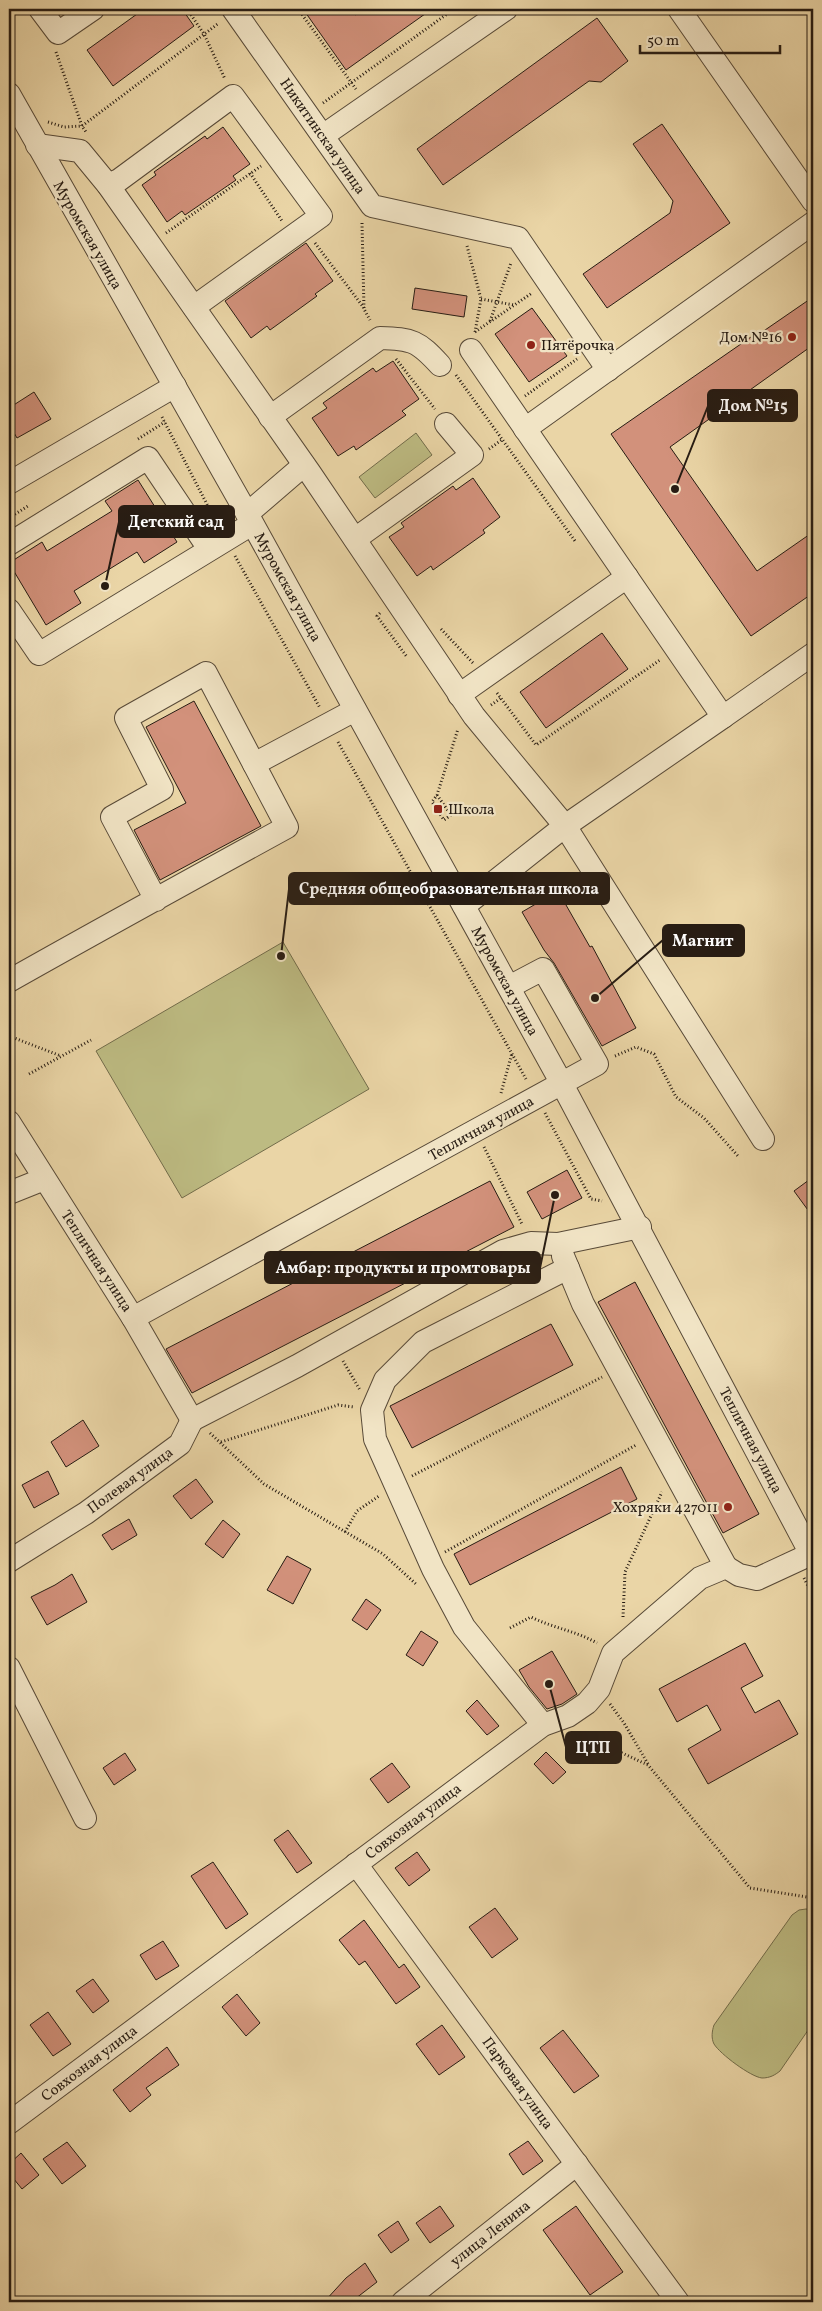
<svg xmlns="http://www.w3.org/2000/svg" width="822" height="2311" font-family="Vollkorn,serif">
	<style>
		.green { fill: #bdbb82; stroke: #726c4a }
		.building { fill: #d2917b; stroke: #271c13 }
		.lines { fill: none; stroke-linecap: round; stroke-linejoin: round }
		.minor-casing { stroke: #584a38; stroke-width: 24 }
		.path { stroke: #271c13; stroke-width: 3; stroke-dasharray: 1 2.5; stroke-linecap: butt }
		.minor { stroke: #f1e4c5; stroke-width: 22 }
		.poi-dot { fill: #8f2418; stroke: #f1e4c5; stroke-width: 2 }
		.labels { text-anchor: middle; stroke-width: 4.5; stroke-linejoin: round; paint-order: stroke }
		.street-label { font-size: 15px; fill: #271c13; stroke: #f1e4c5 }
		.poi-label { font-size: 15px; fill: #271c13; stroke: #f1e4c5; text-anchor: end }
		.leader { fill: none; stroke: #271c13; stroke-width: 2 }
		.callout-dot { fill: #271c13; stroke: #f1e4c5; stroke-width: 2 }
		.callout { fill: #271c13; stroke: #271c13; stroke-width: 2 }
		.callout-label { font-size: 16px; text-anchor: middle; font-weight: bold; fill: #fff }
	</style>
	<rect width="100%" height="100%" fill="#ead5a6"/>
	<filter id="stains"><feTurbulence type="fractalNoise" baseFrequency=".004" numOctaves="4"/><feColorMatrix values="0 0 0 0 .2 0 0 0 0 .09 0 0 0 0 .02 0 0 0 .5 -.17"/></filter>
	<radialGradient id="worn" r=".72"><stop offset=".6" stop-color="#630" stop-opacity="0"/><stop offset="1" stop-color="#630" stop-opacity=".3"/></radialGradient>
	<g class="green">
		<polygon points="416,433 432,455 375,498 359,477"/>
		<polygon points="283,942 369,1089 182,1198 96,1051"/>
		<path d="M806 1909 813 1910V2023L780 2071C775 2075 770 2078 762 2078 751 2077 720 2054 714 2044 711 2038 712 2031 714 2025L792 1915 799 1910Z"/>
	</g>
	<g class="building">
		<polygon points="144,9 182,9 194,26 113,86 87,50"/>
		<polygon points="303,9 351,9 355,15 364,9 432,9 346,70"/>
		<polygon points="597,18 628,61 601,82 589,81 443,185 417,149"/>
		<polygon points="662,124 730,223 607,308 583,274 670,213 673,201 633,144"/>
		<polygon points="223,127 250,164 233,176 236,180 185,215 182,211 167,222 142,185 156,175 154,172 205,136 207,139"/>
		<polygon points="306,243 333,281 315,294 317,296 270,330 267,326 251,338 225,301"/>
		<polygon points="415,288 467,296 464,317 412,309"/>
		<polygon points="813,297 813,345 670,447 757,571 813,532 813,593 751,636 611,434 751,337 752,339"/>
		<polygon points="532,308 567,356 529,382 495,334"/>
		<polygon points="393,361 419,399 402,411 406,415 356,450 354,446 338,456 312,418 327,408 323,403 373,368 376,372"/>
		<polygon points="34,392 51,419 17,438 9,424 9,408"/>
		<polygon points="473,478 500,517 483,530 485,533 433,570 431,566 417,576 389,537 404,527 401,523 453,486 456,490"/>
		<polygon points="138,480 177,542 144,563 137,552 74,591 81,603 46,625 9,563 42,542 47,551 112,511 105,501"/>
		<polygon points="602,633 628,669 546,728 520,692"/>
		<polygon points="194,701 261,826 160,880 134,830 186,803 146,727"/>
		<polygon points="558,891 590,947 592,946 636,1028 602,1046 554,963 544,950 522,912"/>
		<polygon points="567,1170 582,1198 542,1219 527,1192"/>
		<polygon points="813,1177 813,1217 794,1191"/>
		<polygon points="490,1181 514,1227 192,1393 166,1349"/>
		<polygon points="635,1282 759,1514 723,1533 598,1302"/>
		<polygon points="551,1324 573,1365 412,1448 390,1406"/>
		<polygon points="83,1420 99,1446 66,1467 51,1442"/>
		<polygon points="621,1467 637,1499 470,1585 454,1554"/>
		<polygon points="48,1471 59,1494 34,1508 22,1485"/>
		<polygon points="196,1479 213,1502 191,1519 173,1496"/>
		<polygon points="129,1519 137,1535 112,1550 102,1535"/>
		<polygon points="223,1520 240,1534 223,1558 205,1544"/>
		<polygon points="287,1556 311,1569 293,1604 267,1590"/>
		<polygon points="72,1574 87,1602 47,1625 31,1597 55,1585"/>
		<polygon points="366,1599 381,1610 367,1630 352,1620"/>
		<polygon points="421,1631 438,1642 423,1666 406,1655"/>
		<polygon points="745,1643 763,1676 741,1688 755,1713 779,1700 798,1734 708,1784 688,1749 721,1730 707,1705 677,1722 659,1689"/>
		<polygon points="552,1651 577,1694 562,1704 547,1709 529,1687 519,1670"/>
		<polygon points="477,1700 499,1726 487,1735 466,1711"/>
		<polygon points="546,1752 566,1772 553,1784 534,1764"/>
		<polygon points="125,1753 136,1770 114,1785 103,1768"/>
		<polygon points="392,1763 410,1787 388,1803 370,1779"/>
		<polygon points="288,1830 312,1863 297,1873 274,1840"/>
		<polygon points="417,1852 430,1870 409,1886 395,1868"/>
		<polygon points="213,1862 248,1914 226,1929 191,1876"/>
		<polygon points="495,1908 518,1939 492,1958 469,1927"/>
		<polygon points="364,1920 399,1968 404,1964 420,1987 396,2004 365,1961 359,1965 339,1940"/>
		<polygon points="163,1941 179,1966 156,1980 140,1955"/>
		<polygon points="93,1979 109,2001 93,2013 76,1991"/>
		<polygon points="237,1994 260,2023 246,2036 222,2007"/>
		<polygon points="48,2012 71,2044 53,2056 30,2025"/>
		<polygon points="442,2025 465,2057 439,2075 416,2044"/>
		<polygon points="563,2030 599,2076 574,2093 540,2048"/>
		<polygon points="167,2047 179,2065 146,2088 151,2095 130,2112 113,2090"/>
		<polygon points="528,2141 543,2161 523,2175 509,2154"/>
		<polygon points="67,2142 86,2166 62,2184 43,2159"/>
		<polygon points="21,2153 39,2175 22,2189 9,2173 9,2164"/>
		<polygon points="440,2206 454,2226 430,2243 416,2223"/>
		<polygon points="576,2206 623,2272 590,2295 543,2230"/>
		<polygon points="398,2221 409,2240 391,2253 378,2235"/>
		<polygon points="365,2263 377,2282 351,2302 324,2302 346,2278"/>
	</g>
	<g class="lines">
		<g class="minor-casing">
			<g id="minor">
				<polyline points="40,9 58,33 93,9"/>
				<polyline points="233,9 372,206 518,238 608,370"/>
				<polyline points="679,9 813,201"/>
				<polyline points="9,94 250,519 562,1084 813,1558"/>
				<polyline points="324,135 506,9"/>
				<polyline points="37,145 80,151 108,185 310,473 474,716 565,826 763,1139"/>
				<polyline points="108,185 119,180 233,96 321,216 194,307"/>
				<path d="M270 417 380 338C413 339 418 341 440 365"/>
				<polyline points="525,429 813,223"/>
				<polyline points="9,483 175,386"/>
				<polyline points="247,514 304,465"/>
				<polyline points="355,539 472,455 446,424"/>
				<polyline points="9,544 148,458 209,549"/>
				<polyline points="9,610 39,654 252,524"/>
				<polyline points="459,695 627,577"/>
				<polyline points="723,717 813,654"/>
				<polyline points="254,764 355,710"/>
				<polyline points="464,906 565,826 723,717 471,350"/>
				<path d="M9 981C101 929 194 878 287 827L206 673 126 718 162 789 112 817 156 900"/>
				<polyline points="9,1122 133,1318 192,1420"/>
				<polyline points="9,1193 44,1179"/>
				<polyline points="563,1256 583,1304 726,1567"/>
				<polyline points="133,1318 597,1064 543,969 509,987"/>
				<polyline points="192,1420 297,1366 503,1251 531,1243 558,1244 640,1227"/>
				<polyline points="9,1561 86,1513 180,1444 192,1420"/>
				<polyline points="9,1668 85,1818"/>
				<polyline points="543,1725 464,1627 433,1569 375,1439 372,1410 385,1380 423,1342 568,1268"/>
				<polyline points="356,1864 678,2302"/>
				<polyline points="9,2123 543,1725 568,1716 587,1703 599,1689 613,1653 700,1578 726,1567 739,1575 757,1579 811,1554"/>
				<polyline points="403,2302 577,2164"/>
			</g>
		</g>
		<g class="path">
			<polyline points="187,9 204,34 225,79"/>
			<polyline points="298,9 356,89"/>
			<polyline points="56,52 82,126 86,132"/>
			<polyline points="323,103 454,9"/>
			<polyline points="48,122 64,127 82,126 219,23"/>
			<polyline points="250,173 282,221"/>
			<polyline points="362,223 364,309 370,320"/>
			<polyline points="166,233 261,166"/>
			<polyline points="315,243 364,308"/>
			<polyline points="467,246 481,299 475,332"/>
			<polyline points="481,299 514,305"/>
			<polyline points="490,321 511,263"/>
			<polyline points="475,332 532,293"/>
			<polyline points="396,359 435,409"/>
			<polyline points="456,375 575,541"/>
			<polyline points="525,396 577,359"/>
			<polyline points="162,417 213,516"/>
			<polyline points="138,439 165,422"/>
			<polyline points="489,449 503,439"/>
			<polyline points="9,518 28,506"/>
			<polyline points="235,556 320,708"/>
			<polyline points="380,613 377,616 407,657"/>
			<polyline points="441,629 473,663"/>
			<polyline points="497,693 536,745 660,660"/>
			<polyline points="491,705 501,698"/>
			<polyline points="338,742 526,1079"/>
			<polyline points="437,795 451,815 444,820 432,802 437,795 458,729"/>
			<polyline points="9,1036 61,1056"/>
			<polyline points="615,1056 636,1047 654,1054 676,1097 704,1118 738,1156"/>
			<polyline points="29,1074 91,1040"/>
			<polyline points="501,1093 512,1053"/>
			<polyline points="545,1113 591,1199 602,1201"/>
			<polyline points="484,1147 522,1224"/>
			<polyline points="343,1361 360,1390"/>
			<polyline points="210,1433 264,1484 383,1554 417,1585"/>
			<polyline points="221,1442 338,1405 354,1407"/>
			<polyline points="412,1476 602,1377"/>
			<polyline points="345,1532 357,1511 379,1496"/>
			<polyline points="445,1552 636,1445"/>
			<polyline points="804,1578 813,1596"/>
			<polyline points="623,1617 625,1572 662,1492"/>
			<path d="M510 1628 531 1617C553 1628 576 1631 597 1643"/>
			<polyline points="610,1704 624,1723 648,1764"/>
			<polyline points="576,1735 596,1741 648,1765 750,1888 807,1897 813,1903"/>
		</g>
		<use href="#minor" class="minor"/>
	</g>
	<g class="poi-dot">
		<circle cx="792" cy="337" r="5"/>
		<circle cx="531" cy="345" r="5"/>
		<rect x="433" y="804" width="10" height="10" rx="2.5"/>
		<circle cx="728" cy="1507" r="5"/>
	</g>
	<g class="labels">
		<g class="street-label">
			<text transform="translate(323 136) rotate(55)" y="5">Никитинская улица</text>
			<text transform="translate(88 235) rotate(60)" y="5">Муромская улица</text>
			<text transform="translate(288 587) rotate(61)" y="5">Муромская улица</text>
			<text transform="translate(505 981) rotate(61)" y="5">Муромская улица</text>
			<text transform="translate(481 1128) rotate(-29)" y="5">Тепличная улица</text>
			<text transform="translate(97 1261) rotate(57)" y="5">Тепличная улица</text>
			<text transform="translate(751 1440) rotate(62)" y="5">Тепличная улица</text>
			<text transform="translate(130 1480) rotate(-36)" y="5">Полевая улица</text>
			<text transform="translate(413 1821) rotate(-37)" y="5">Совхозная улица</text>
			<text transform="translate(89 2063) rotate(-37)" y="5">Совхозная улица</text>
			<text transform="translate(518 2083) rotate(54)" y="5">Парковая улица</text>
			<text transform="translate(490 2233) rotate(-38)" y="5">улица Ленина</text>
		</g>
		<g class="poi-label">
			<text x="782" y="342">Дом №16</text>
			<text x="541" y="350" text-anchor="start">Пятёрочка</text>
			<text x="448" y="814" text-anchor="start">Школа</text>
			<text x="718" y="1512">Хохряки 427011</text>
		</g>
	</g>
	<path class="leader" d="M675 489L708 406M105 586L119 522M281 956L289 889M595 998L663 940M555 1195L540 1268M549 1684L566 1747"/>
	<g class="callout-dot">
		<circle cx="675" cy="489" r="5"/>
		<circle cx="105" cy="586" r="5"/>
		<circle cx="281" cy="956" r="5"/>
		<circle cx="595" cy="998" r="5"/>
		<circle cx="555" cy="1195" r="5"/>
		<circle cx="549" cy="1684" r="5"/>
	</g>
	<g class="callout">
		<rect x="708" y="390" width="89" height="31" rx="5"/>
		<rect x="119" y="506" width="115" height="31" rx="5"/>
		<rect x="289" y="873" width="320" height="31" rx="5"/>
		<rect x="663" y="925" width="81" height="31" rx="5"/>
		<rect x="265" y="1252" width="275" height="31" rx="5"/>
		<rect x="566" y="1732" width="55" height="31" rx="5"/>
	</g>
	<g class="callout-label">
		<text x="753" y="411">Дом №15</text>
		<text x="176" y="527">Детский сад</text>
		<text x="449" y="894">Средняя общеобразовательная школа</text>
		<text x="703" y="946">Магнит</text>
		<text x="403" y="1273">Амбар: продукты и промтовары</text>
		<text x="593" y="1753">ЦТП</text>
	</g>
	<rect width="822" height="2311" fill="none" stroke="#ead5a6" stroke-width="30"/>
	<rect x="10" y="10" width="802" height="2291" fill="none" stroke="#271c13" stroke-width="2.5"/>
	<rect x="15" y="15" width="792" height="2281" fill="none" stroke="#271c13"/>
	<path d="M640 45v8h140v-8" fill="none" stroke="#271c13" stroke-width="2.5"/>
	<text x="647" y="45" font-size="15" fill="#271c13" stroke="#f1e4c5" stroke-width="4" paint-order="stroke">50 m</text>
	<rect width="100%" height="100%" filter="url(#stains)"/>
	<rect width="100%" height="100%" fill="url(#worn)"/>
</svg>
